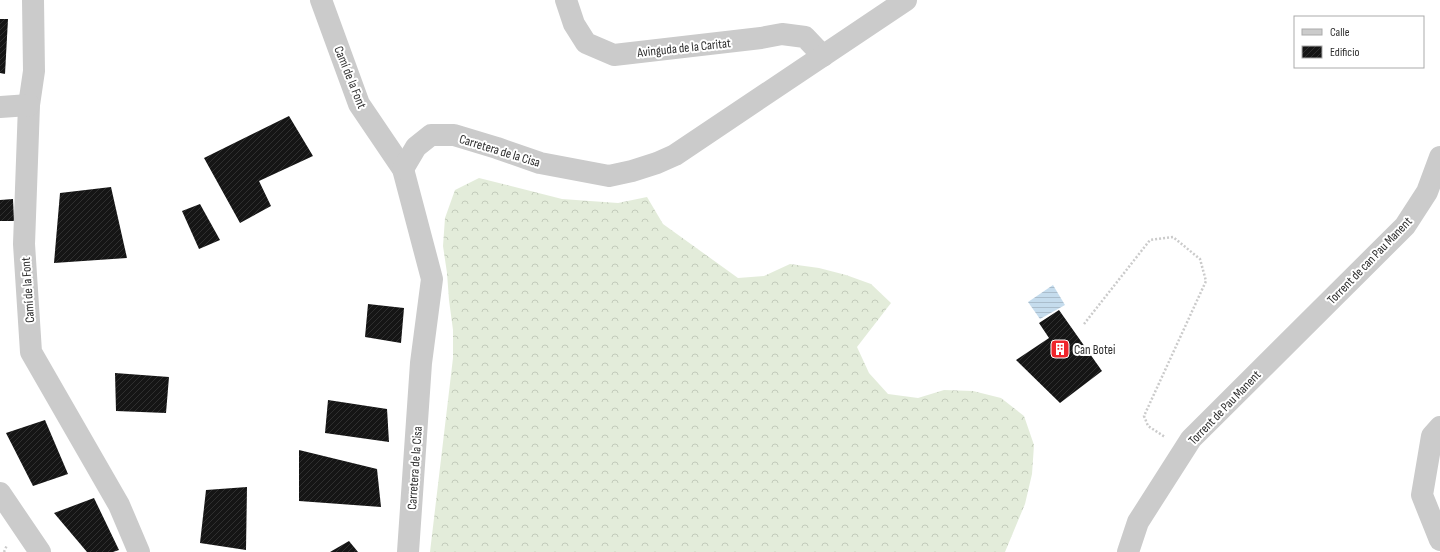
<svg xmlns="http://www.w3.org/2000/svg" width="1440" height="552" font-family="'Sofia Sans Condensed',sans-serif">
	<style>
		.forest { fill: url(#forest-crowns) }
		.water { fill: url(#water-rules) }
		.building { fill: url(#building-hatch) }
		.lines { fill: none; stroke-linecap: round; stroke-linejoin: round }
		.path { stroke: #cbcbcb; stroke-width: 2.5; stroke-dasharray: 2 2; stroke-linecap: butt }
		.minor { stroke: #cbcbcb; stroke-width: 22 }
		.labels { text-anchor: middle; stroke-width: 4; stroke-linejoin: round; paint-order: stroke }
		.street-label { font-size: 13px; fill: #2e2e2e; stroke: #fff }
		.poi-label { font-size: 13px; fill: #2e2e2e; stroke: #fff; text-anchor: start }
	</style>
	<defs>
		<pattern id="forest-crowns" width="20" height="18" patternUnits="userSpaceOnUse"><rect width="20" height="18" fill="#e3ecda"/><path d="M2 6a3 3 0 1 1 6 0M12 15a3 3 0 1 1 6 0" fill="none" stroke="#c3cbbb"/></pattern>
		<pattern id="water-rules" width="6" height="5" patternUnits="userSpaceOnUse"><rect width="6" height="5" fill="#c5dced"/><path d="M0 2.5h6" fill="none" stroke="#aabdcc"/></pattern>
		<pattern id="building-hatch" width="6" height="6" patternUnits="userSpaceOnUse"><rect width="6" height="6" fill="#151515"/><path d="M-1 1l2-2M0 6l6-6M5 7l2-2" fill="none" stroke="#2f2f2f"/></pattern>
	</defs>
	<rect width="100%" height="100%" fill="#fff"/>
	<polygon class="forest" points="479,178 562,199 618,203 647,197 663,224 738,278 764,276 790,264 819,268 846,275 871,284 891,303 857,347 869,373 888,394 918,398 944,390 973,391 1001,398 1024,416 1034,445 1032,474 1025,504 1005,552 430,552 453,358 453,330 449,300 447,273 443,246 445,218 455,190"/>
	<polygon class="water" points="1053,285 1065,305 1040,319 1028,302"/>
	<g class="building">
		<polygon points="0,19 8,19 5,74 0,73"/>
		<polygon points="289,116 313,156 259,181 271,206 240,223 204,158"/>
		<polygon points="111,187 127,258 54,263 60,193"/>
		<polygon points="13,199 14,221 0,221 0,200"/>
		<polygon points="200,204 220,240 199,249 182,211"/>
		<polygon points="368,304 404,308 401,343 365,337"/>
		<polygon points="1059,310 1102,371 1060,403 1016,360 1049,338 1039,323"/>
		<polygon points="115,373 169,377 166,413 116,411"/>
		<polygon points="328,400 387,409 389,442 325,433"/>
		<polygon points="45,420 68,474 33,486 6,433"/>
		<polygon points="299,450 377,469 381,507 299,501"/>
		<polygon points="247,487 246,550 200,543 206,490"/>
		<polygon points="94,498 119,550 113,552 87,552 54,513"/>
		<polygon points="349,541 358,552 330,552"/>
	</g>
	<g class="lines">
		<g class="path">
			<polyline points="1084,324 1150,240 1173,237 1200,259 1206,281 1144,416 1148,426 1165,437"/>
			<polyline points="4,552 7,545"/>
		</g>
		<g class="minor">
			<polyline points="33,0 34,71 29,105 24,244 31,352 119,505 139,552"/>
			<polyline points="321,0 359,104 403,169 432,279 421,363 408,552"/>
			<polyline points="566,0 574,24 586,43 614,55 761,38 782,34 805,37 823,56"/>
			<polyline points="0,107 29,105"/>
			<polyline points="403,169 416,147 431,135 454,135 497,148 540,163 609,176 632,171 657,163 675,155 906,0"/>
			<polyline points="1440,427 1432,436 1422,495 1440,540"/>
			<polyline points="0,493 40,552"/>
			<polyline points="1128,552 1138,522 1191,439 1405,226 1427,192 1440,157"/>
		</g>
	</g>
	<defs>
		<g id="building-square" transform="scale(1)"><rect x="-9" y="-9" width="18" height="18" rx="4" fill="#ef252b" stroke="#fff"/><path d="M-4-6H4V6H1V3H-1V6H-4ZM-2.5-4.3h1.7v1.8h-1.7ZM.8-4.3h1.7v1.8H.8ZM-2.5-1h1.7V.8h-1.7ZM.8-1h1.7V.8H.8Z" fill="#fff"/></g>
	</defs>
	<g fill-rule="evenodd">
		<use href="#building-square" x="1060" y="349"/>
	</g>
	<g class="labels">
		<g class="street-label">
			<text transform="translate(684 47) rotate(-6)" y="5">Avinguda de la Caritat</text>
			<text transform="translate(351 77) rotate(68)" y="5">Camí de la Font</text>
			<text transform="translate(500 150) rotate(17)" y="5">Carretera de la Cisa</text>
			<text transform="translate(1369 260) rotate(-46)" y="5">Torrent de can Pau Manent</text>
			<text transform="translate(27 290) rotate(-94)" y="5">Camí de la Font</text>
			<text transform="translate(1224 407) rotate(-46)" y="5">Torrent de Pau Manent</text>
			<text transform="translate(414 468) rotate(-86)" y="5">Carretera de la Cisa</text>
		</g>
		<g class="poi-label">
			<text x="1074" y="354">Can Botei</text>
		</g>
	</g>
	<rect x="1294" y="16" width="130" height="52" fill="#ffffff" stroke="#ababab"/>
	<rect x="1302" y="29" width="20" height="6" fill="#cbcbcb" stroke="#ababab"/>
	<text x="1330" y="36" font-size="12" fill="#2e2e2e">Calle</text>
	<rect x="1302" y="46" width="20" height="12" fill="url(#building-hatch)" stroke="#ababab"/>
	<text x="1330" y="56" font-size="12" fill="#2e2e2e">Edificio</text>
</svg>
